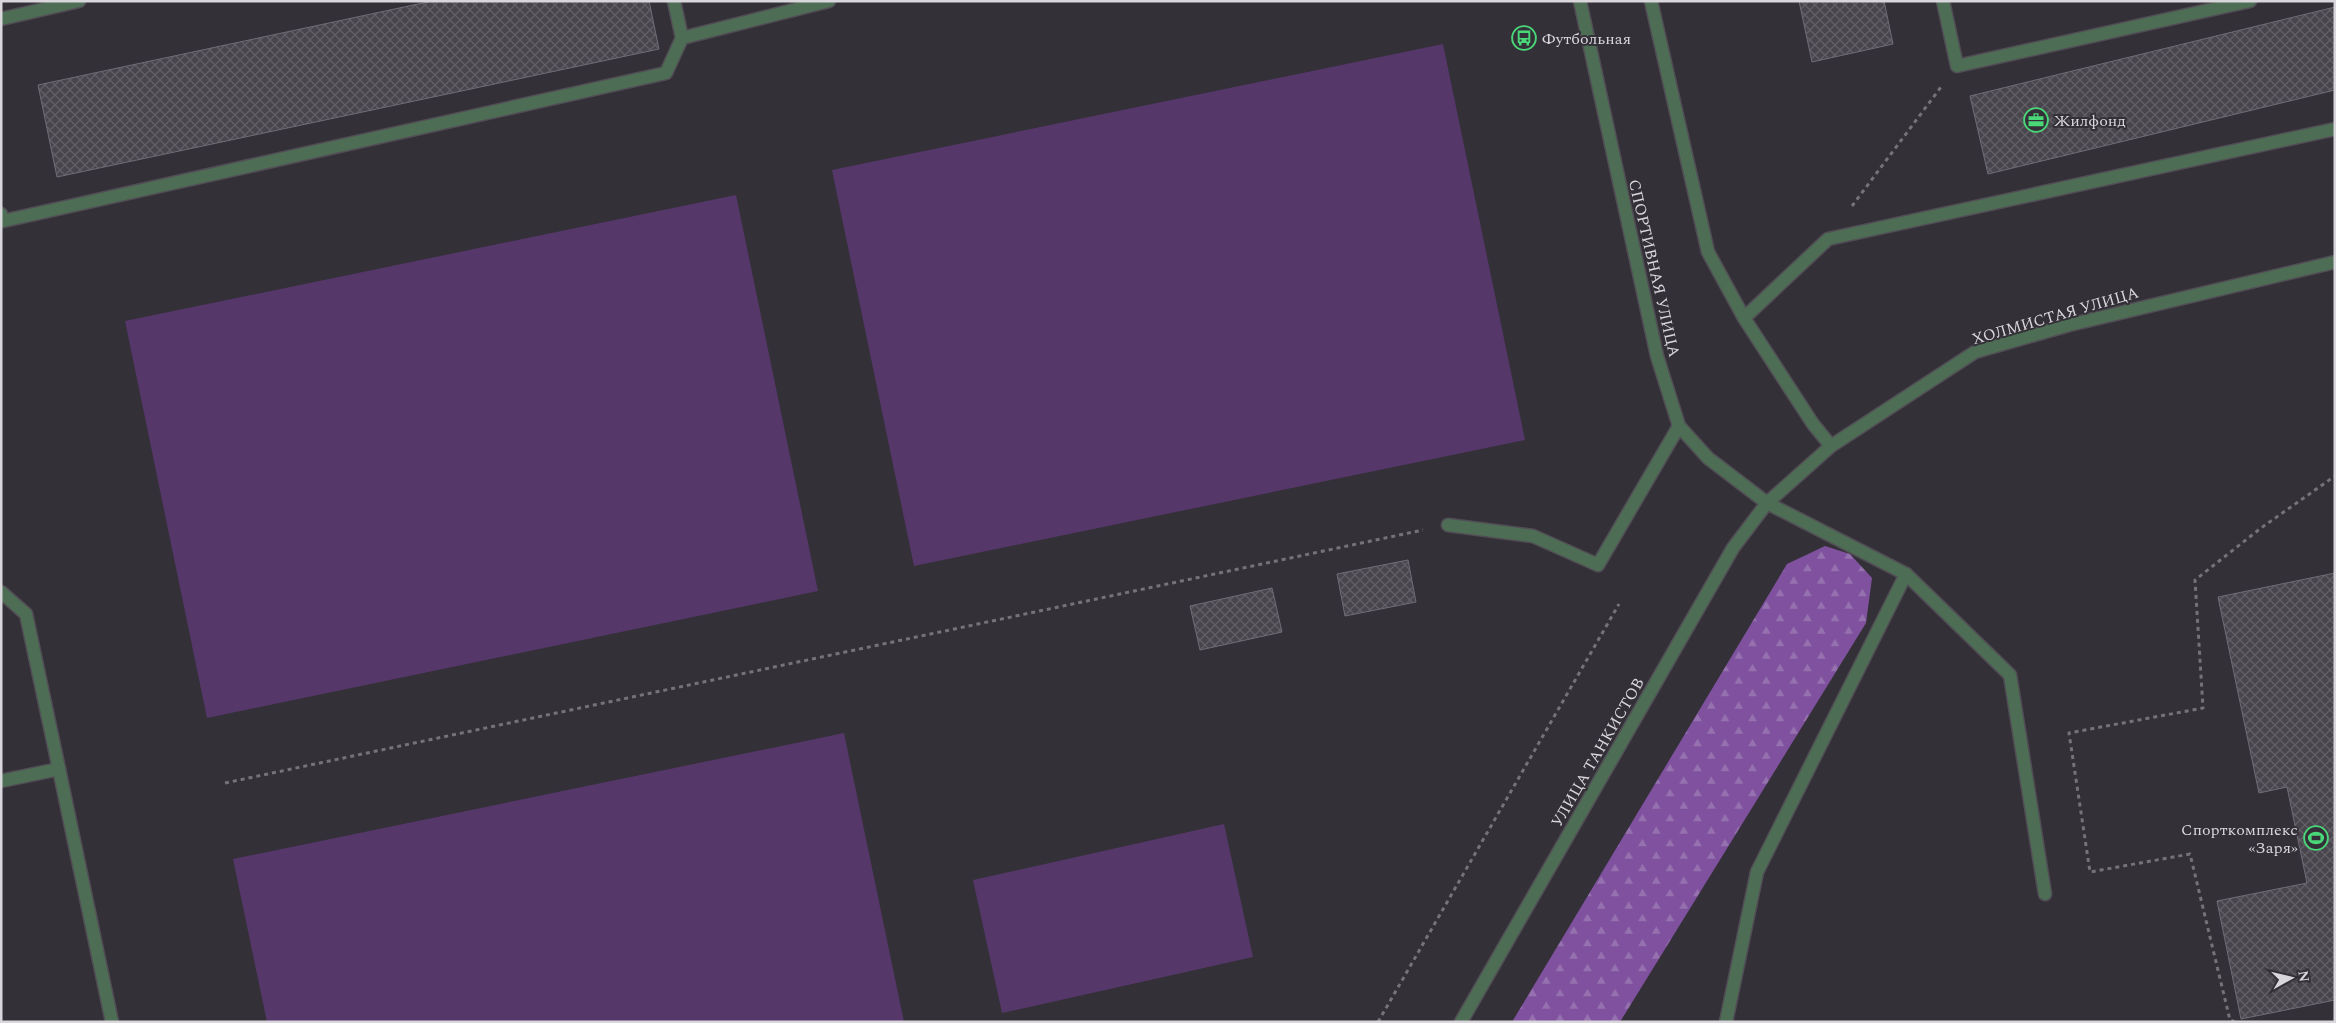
<svg xmlns="http://www.w3.org/2000/svg" width="2336" height="1023" font-family="Spectral,serif">
	<style>
		.forest { fill: url(#forest-firs) }
		.pitch { fill: #55376a }
		.building { fill: url(#building-cross-hatch); stroke: #716c75 }
		.lines { fill: none; stroke-linecap: round; stroke-linejoin: round }
		.service-casing { stroke: #524e56; stroke-width: 15 }
		.tertiary-casing { stroke: #524e56; stroke-width: 15 }
		.path { stroke: #767279; stroke-width: 3; stroke-dasharray: 4 4; stroke-linecap: butt }
		.service { stroke: #4d6e54; stroke-width: 12 }
		.tertiary { stroke: #4d6e54; stroke-width: 12 }
		.labels { text-anchor: middle; stroke-width: 4; stroke-linejoin: round; paint-order: stroke }
		.poi-label { font-size: 16px; fill: #d9d6dc; stroke: #343038; text-anchor: start }
		.street-label { font-size: 16px; fill: #d9d6dc; stroke: #343038 }
	</style>
	<defs>
		<pattern id="forest-firs" width="22" height="20" patternUnits="userSpaceOnUse" patternTransform="scale(1.25)"><rect width="22" height="20" fill="#7f519e"/><path d="M5 1l3.5 6h-7zM16 11l3.5 6h-7z" fill="#9671af"/></pattern>
		<pattern id="building-cross-hatch" width="8" height="8" patternUnits="userSpaceOnUse" patternTransform="scale(1.25)"><rect width="8" height="8" fill="#49454d"/><path d="M0 0l8 8M0 8l8-8" fill="none" stroke="#635f66"/></pattern>
	</defs>
	<rect width="100%" height="100%" fill="#343038"/>
	<polygon class="forest" points="1825,546 1850,554 1872,578 1866,623 1620,1022 1512,1022 1787,564"/>
	<g class="pitch">
		<polygon points="1443,44 1525,440 914,566 832,170"/>
		<polygon points="736,195 818,591 207,718 125,321"/>
		<polygon points="844,733 904,1022 267,1022 233,859"/>
		<polygon points="1224,824 1253,957 1002,1013 973,880"/>
	</g>
	<g class="building">
		<polygon points="432,1 649,1 659,49 57,177 38,85"/>
		<polygon points="1799,1 1884,1 1893,44 1812,62"/>
		<polygon points="2335,7 2335,90 1988,174 1970,96"/>
		<polygon points="1408,560 1416,602 1345,616 1337,574"/>
		<polygon points="2335,573 2335,1000 2241,1019 2217,901 2307,883 2287,787 2259,793 2218,597"/>
		<polygon points="1272,588 1282,632 1200,650 1190,606"/>
	</g>
	<g class="lines">
		<g class="service-casing">
			<g id="service">
				<polyline points="674,1 682,38"/>
				<polyline points="1651,1 1708,252 1744,318"/>
				<polyline points="1943,1 1957,66 2250,1"/>
				<polyline points="1,19 79,1"/>
				<polyline points="1,214 3,221 666,73 682,38 829,1"/>
				<polyline points="1831,446 1813,424 1744,318 1828,239 2335,129"/>
				<polyline points="1448,525 1533,536 1598,565 1679,426"/>
				<polyline points="1906,574 2010,675 2045,894"/>
				<polyline points="1,592 26,614 59,769 1,781"/>
				<polyline points="59,769 112,1022"/>
				<polyline points="1726,1022 1757,872 1906,574 1767,503"/>
			</g>
		</g>
		<g class="tertiary-casing">
			<g id="tertiary">
				<polyline points="1580,1 1657,356 1679,426 1708,458 1767,503"/>
				<polyline points="1461,1022 1733,548 1767,503 1831,446 1975,352 2069,325 2335,262"/>
			</g>
		</g>
		<g class="path">
			<polyline points="1852,206 1941,87"/>
			<polyline points="225,783 1423,530"/>
			<polyline points="1378,1022 1619,604"/>
			<polyline points="2235,1022 2230,1020 2190,854 2090,872 2069,733 2203,708 2195,580 2261,528 2335,476"/>
		</g>
		<use href="#service" class="service"/>
		<use href="#tertiary" class="tertiary"/>
	</g>
	<defs>
		<g id="bus-ring" transform="scale(1.25)"><circle r="9.5" fill="#343038" stroke="#49d778" stroke-width="1.5"/><path d="M-5-6H5V4H4V6H2V4H-2V6H-4V4H-5ZM-3.5-4V0h7V-4ZM-3.5 1.2v1.5H-2V1.2ZM2 1.2v1.5H3.5V1.2Z" fill="#49d778"/></g>
		<g id="office-ring" transform="scale(1.25)"><circle r="9.5" fill="#343038" stroke="#49d778" stroke-width="1.5"/><path d="M-6-3h4V-5.5h4V-3h4V5H-6ZM-1-4.5V-3h2v-1.5ZM-6 0V1H6V0Z" fill="#49d778"/></g>
		<g id="stadium-ring" transform="scale(1.25)"><circle r="9.5" fill="#343038" stroke="#49d778" stroke-width="1.5"/><path d="M0-5a6.5 5 0 1 0 0 10a6.5 5 0 1 0 0-10ZM-3.5-1.8h7v3.6h-7Z" fill="#49d778"/></g>
	</defs>
	<g fill-rule="evenodd">
		<use href="#bus-ring" x="1524" y="38"/>
		<use href="#office-ring" x="2036" y="120"/>
		<use href="#stadium-ring" x="2316" y="838"/>
	</g>
	<g class="labels">
		<g class="poi-label">
			<text x="1542" y="44">Футбольная</text>
			<text x="2054" y="126">Жилфонд</text>
			<text x="2298" y="835" text-anchor="end">Спорткомплекс<tspan x="2298" dy="18">«Заря»</tspan></text>
		</g>
		<g class="street-label">
			<text transform="translate(1655 268) rotate(77)" y="6">СПОРТИВНАЯ УЛИЦА</text>
			<text transform="translate(2055 315) rotate(-16)" y="6">ХОЛМИСТАЯ УЛИЦА</text>
			<text transform="translate(1597 752) rotate(-60)" y="6">УЛИЦА ТАНКИСТОВ</text>
		</g>
	</g>
	<rect width="2336" height="1023" fill="none" stroke="#d9d6dc" stroke-width="5"/>
	<g transform="translate(2291 978) rotate(82)" stroke="#343038" stroke-width="4" paint-order="stroke">
	<path d="M0-4L9 19L0 12L-9 19Z" fill="#d9d6dc"/>
	<text y="-8" font-size="14" font-weight="bold" text-anchor="middle" fill="#d9d6dc">N</text>
	</g>
</svg>
